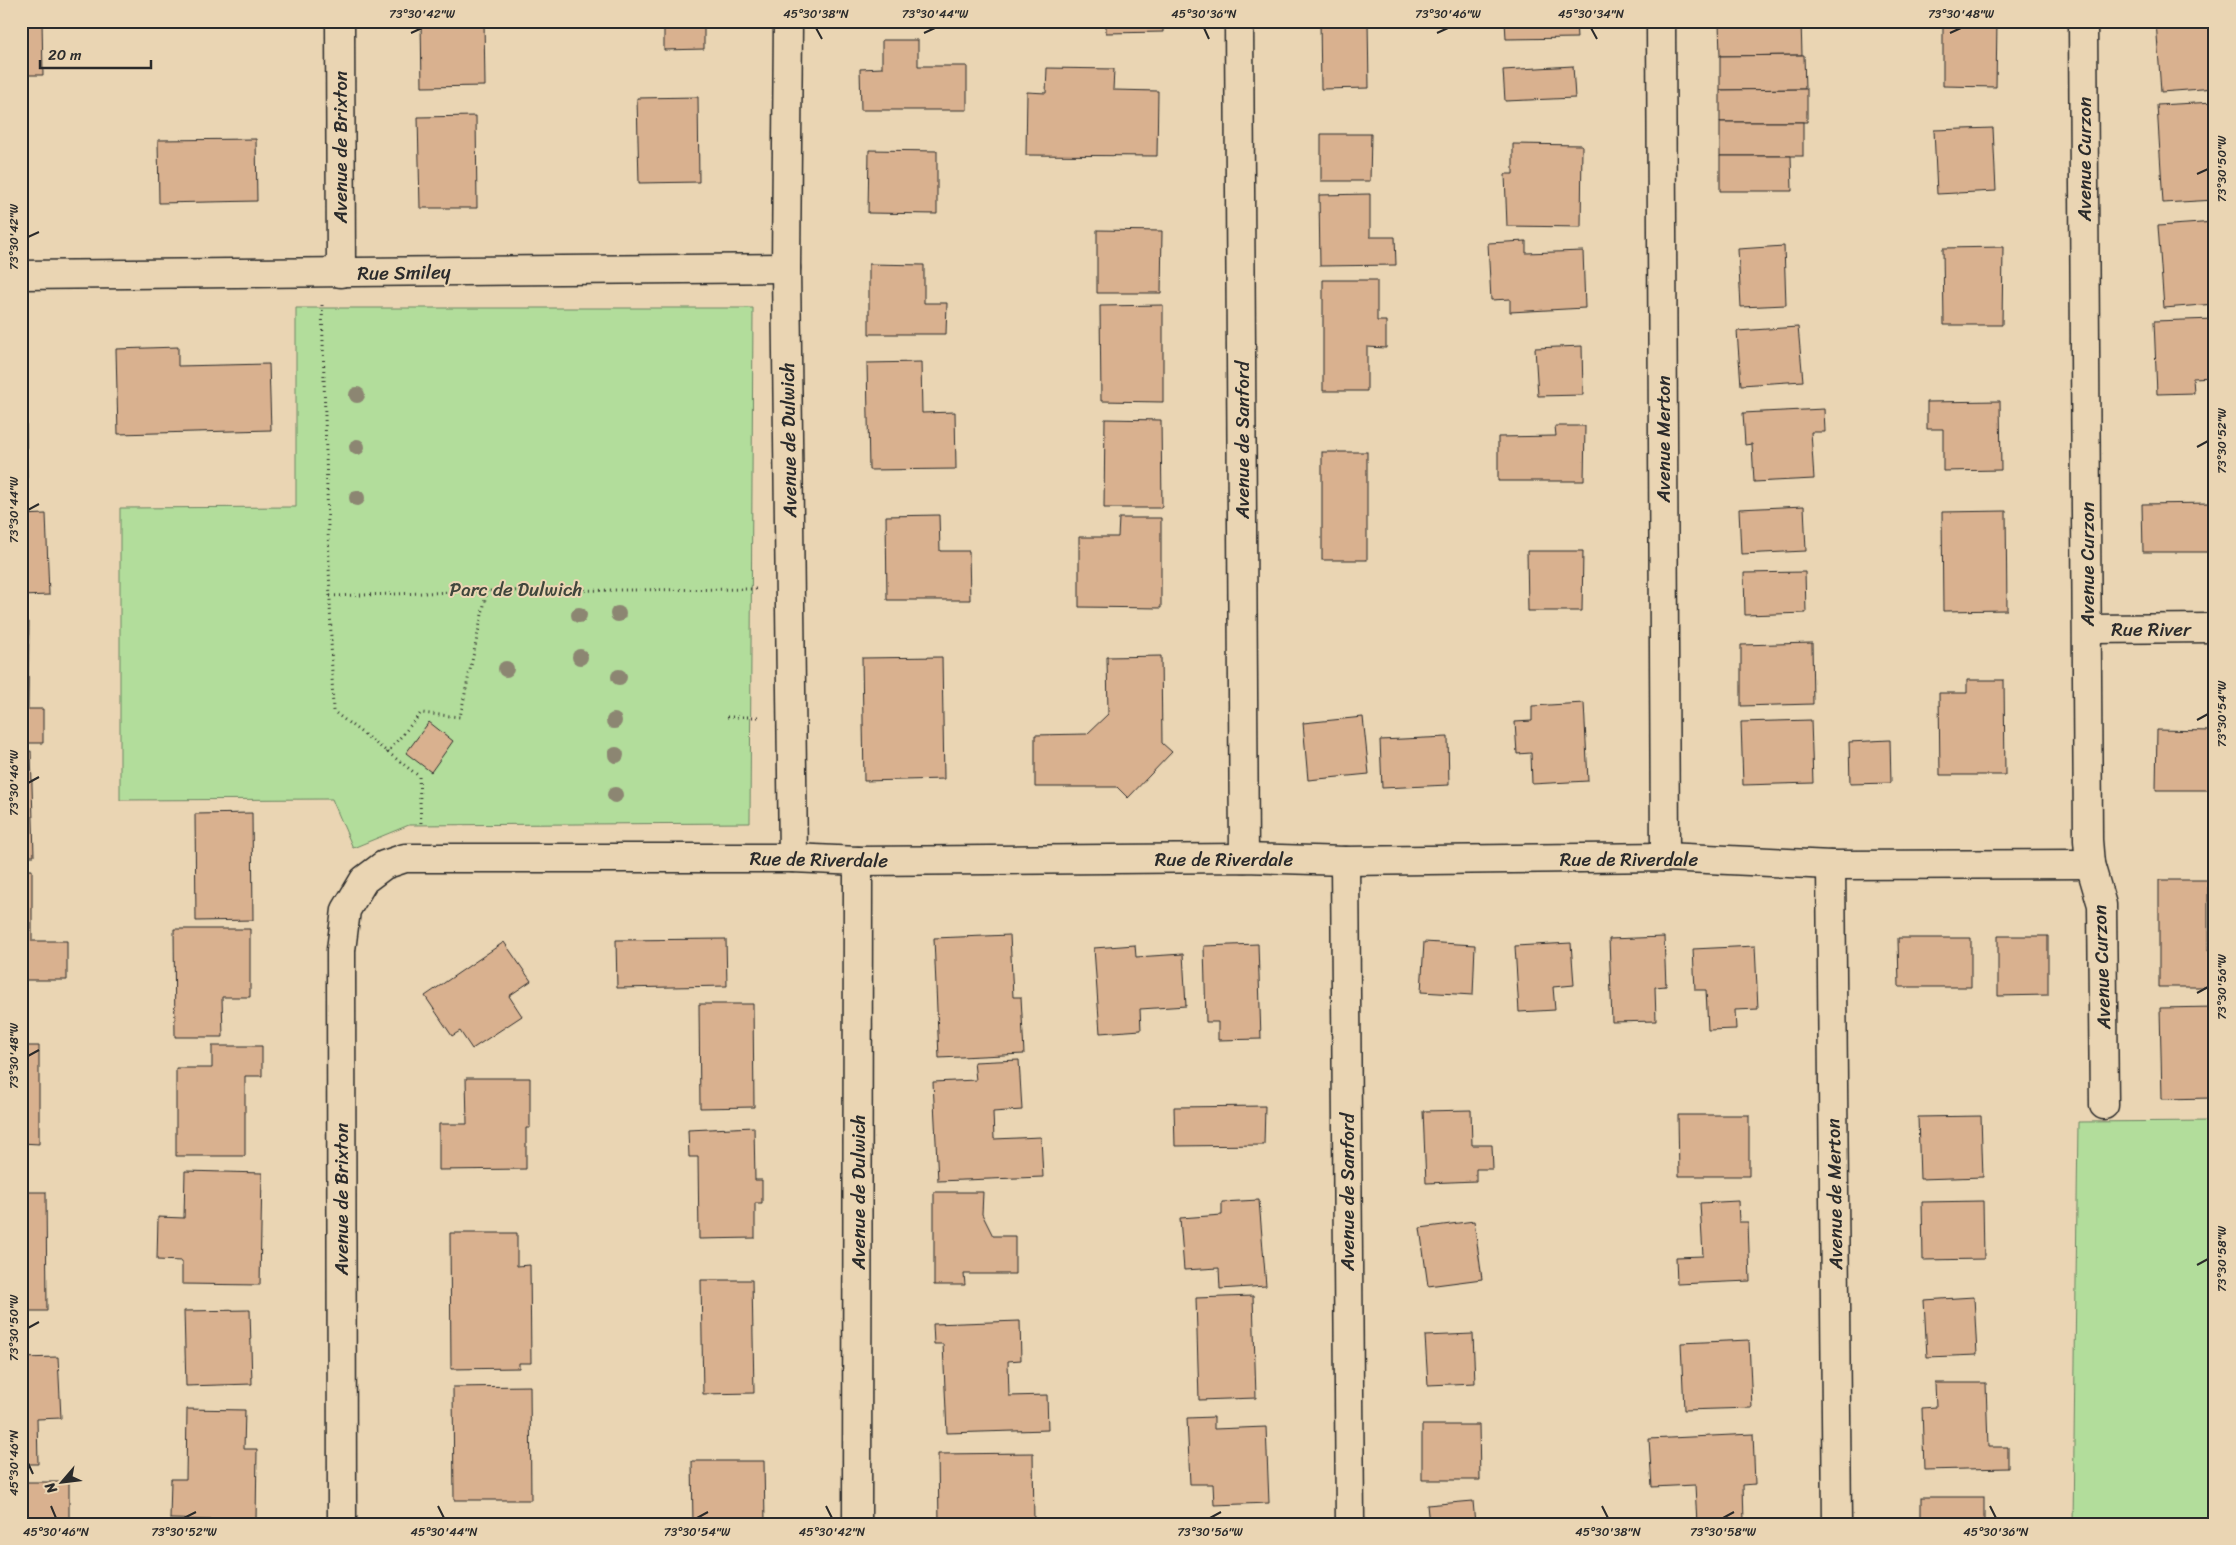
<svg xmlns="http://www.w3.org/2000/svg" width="2236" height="1545" font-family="Sriracha,sans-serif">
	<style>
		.green { fill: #b2dd9b; stroke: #6e8463 }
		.building { fill: #d9b18f; stroke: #2b2b2b }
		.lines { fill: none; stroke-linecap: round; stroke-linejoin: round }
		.minor-casing { stroke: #2b2b2b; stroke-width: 31 }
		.path { stroke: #2b2b2b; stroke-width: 3; stroke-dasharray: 1 4; stroke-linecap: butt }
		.minor { stroke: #ead5b3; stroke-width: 28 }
		.tree { fill: #8c8672 }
		.ticks { fill: none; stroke: #2b2b2b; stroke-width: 2 }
		.labels { text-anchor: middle; stroke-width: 4; stroke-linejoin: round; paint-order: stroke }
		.street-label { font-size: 19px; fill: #2b2b2b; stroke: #ead5b3 }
		.park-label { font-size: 19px; fill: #3f463c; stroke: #ead5b3 }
		.neatline { fill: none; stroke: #2b2b2b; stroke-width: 2 }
		.ticks-label { font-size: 12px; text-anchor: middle; fill: #2b2b2b }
	</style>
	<rect width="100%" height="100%" fill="#ead5b3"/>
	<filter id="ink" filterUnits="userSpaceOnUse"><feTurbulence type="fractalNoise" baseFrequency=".02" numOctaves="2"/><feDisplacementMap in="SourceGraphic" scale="10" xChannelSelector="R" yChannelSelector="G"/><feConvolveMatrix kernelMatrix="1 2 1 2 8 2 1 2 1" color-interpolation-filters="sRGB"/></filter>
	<g filter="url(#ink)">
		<g class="green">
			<polygon points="296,308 753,308 750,823 409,825 353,848 332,799 120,800 120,508 296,507"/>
			<polygon points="2215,1121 2215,1524 2073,1524 2078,1122"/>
		</g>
		<g class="building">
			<polygon points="21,21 42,21 43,75 21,75"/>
			<polygon points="421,21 484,21 485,86 422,87"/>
			<polygon points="664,21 704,21 704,49 664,50"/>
			<polygon points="865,21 922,21 922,24 865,23"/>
			<polygon points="1106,21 1163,21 1163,32 1106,33"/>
			<polygon points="1320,21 1368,21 1369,88 1321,89"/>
			<polygon points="1505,21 1576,21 1577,38 1506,39"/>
			<polygon points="1801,21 1802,55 1720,56 1719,22"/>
			<polygon points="1943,21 1997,21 1996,87 1943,86"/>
			<polygon points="2156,21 2211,21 2212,41 2215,41 2215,88 2161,92"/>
			<polygon points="882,40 918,40 918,66 967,66 967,110 861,110 860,69 882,68"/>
			<polygon points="1804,55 1805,89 1720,90 1720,56"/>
			<polygon points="1573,66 1575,98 1505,101 1503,70"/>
			<polygon points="1047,68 1114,69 1113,90 1158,91 1157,156 1026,155 1027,92 1046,93"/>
			<polygon points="1807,89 1807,122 1720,122 1720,90"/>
			<polygon points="698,97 699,182 639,183 637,98"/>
			<polygon points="2215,102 2215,200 2163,203 2157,105"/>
			<polygon points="476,116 477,208 420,208 418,117"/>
			<rect x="1720" y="122" width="83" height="34"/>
			<polygon points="21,127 26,127 27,207 21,207"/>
			<polygon points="1993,128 1996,191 1937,194 1934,130"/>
			<polygon points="1321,134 1371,134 1370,181 1321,181"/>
			<polygon points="256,139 257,201 159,203 158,140"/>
			<polygon points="1513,144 1582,145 1581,227 1507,226 1505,174 1513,174"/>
			<polygon points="869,150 937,151 937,214 868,213"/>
			<polygon points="1720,156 1791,156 1792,191 1720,191"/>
			<polygon points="1370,194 1370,237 1395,237 1396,265 1320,266 1319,195"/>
			<polygon points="2215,222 2215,304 2164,308 2158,226"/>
			<polygon points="1097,230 1162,231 1161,293 1097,293"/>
			<polygon points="1526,241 1526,253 1583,251 1585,308 1510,312 1510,299 1491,300 1488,243"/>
			<polygon points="1784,246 1786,305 1741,307 1738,249"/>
			<polygon points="2003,247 2002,325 1944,325 1943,248"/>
			<polygon points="869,264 924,265 924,303 947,303 946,334 869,334"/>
			<polygon points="1323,280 1377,280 1377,321 1386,321 1386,348 1367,347 1367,391 1323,391"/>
			<polygon points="1163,305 1163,402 1101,401 1100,306"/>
			<polygon points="2215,319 2215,377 2193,378 2194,393 2157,394 2154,321"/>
			<polygon points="1798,327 1803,381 1741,385 1737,331"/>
			<polygon points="1582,346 1583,395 1538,396 1535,348"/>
			<polygon points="178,347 178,366 269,364 271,430 118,434 116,349"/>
			<polygon points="21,359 25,359 27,483 21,484"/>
			<polygon points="921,362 922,413 955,412 956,469 869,470 867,363"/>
			<polygon points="2000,401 2001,470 1943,471 1943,429 1927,429 1927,402"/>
			<polygon points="1824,409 1825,432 1811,432 1814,479 1754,482 1752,444 1745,445 1743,413"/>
			<polygon points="1105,419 1161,420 1162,508 1104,508"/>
			<polygon points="1555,426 1585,426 1584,481 1498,481 1498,437 1556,436"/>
			<rect x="1322" y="452" width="45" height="108"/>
			<polygon points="2212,503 2213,552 2143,552 2142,504"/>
			<polygon points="1804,506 1806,551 1741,554 1739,509"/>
			<polygon points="2006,511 2007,610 1943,611 1942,512"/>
			<polygon points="46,514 49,595 21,596 21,515"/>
			<polygon points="939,515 940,551 969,551 970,600 887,600 886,516"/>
			<polygon points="1119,518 1161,518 1161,608 1079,607 1079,537 1118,537"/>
			<polygon points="1527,551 1583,551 1582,611 1528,611"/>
			<polygon points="1805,572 1806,613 1745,615 1744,573"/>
			<polygon points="21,622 29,622 28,709 43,709 43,743 21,743"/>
			<polygon points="1812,643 1813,704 1741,706 1741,645"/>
			<polygon points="1161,656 1162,743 1172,752 1128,798 1117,787 1035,787 1035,735 1087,734 1108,714 1107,657"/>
			<polygon points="942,657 944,779 864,781 862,658"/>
			<polygon points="1967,680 2004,680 2005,775 1940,775 1939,693 1967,693"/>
			<polygon points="1584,703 1588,781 1532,784 1531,753 1517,754 1515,722 1532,721 1532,706"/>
			<polygon points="2211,716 2215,716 2215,790 2156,790 2157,730 2212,731"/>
			<polygon points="1363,717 1369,774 1308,780 1303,723"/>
			<polygon points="1811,720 1813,783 1743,785 1741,722"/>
			<polygon points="429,722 453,741 431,772 406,753"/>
			<polygon points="1448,737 1449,785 1382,788 1380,740"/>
			<polygon points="1890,740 1891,783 1850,784 1849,742"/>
			<polygon points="31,751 34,856 21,856 21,752"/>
			<polygon points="252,813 253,920 196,921 195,814"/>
			<polygon points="21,870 32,870 32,941 67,941 67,980 21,980"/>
			<polygon points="2159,880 2208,880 2208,950 2215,950 2215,987 2159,987"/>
			<polygon points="174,929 250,929 250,997 222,997 223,1037 175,1037"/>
			<polygon points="1010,935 1013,997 1021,997 1024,1054 939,1058 934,938"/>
			<polygon points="1998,936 2048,936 2048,995 1998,996"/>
			<polygon points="1664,937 1666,986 1655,987 1656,1021 1612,1022 1609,939"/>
			<polygon points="1898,938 1971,938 1971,987 1899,987"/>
			<polygon points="726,939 727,986 617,988 616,940"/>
			<polygon points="504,942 531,981 509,996 522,1016 472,1049 460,1031 452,1036 425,996"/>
			<polygon points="1424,942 1475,945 1473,995 1421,992"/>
			<polygon points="1571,943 1574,985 1553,987 1555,1010 1519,1012 1515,946"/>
			<polygon points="1258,944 1261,1039 1218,1040 1218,1022 1206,1022 1204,946"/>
			<polygon points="1135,945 1136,957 1183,954 1186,1006 1140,1009 1141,1030 1100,1033 1094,948"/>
			<polygon points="1755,946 1758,1009 1735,1010 1736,1029 1708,1030 1706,990 1695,990 1693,949"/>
			<polygon points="699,1004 753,1004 754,1107 700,1108"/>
			<polygon points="2215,1007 2215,1045 2210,1045 2211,1098 2162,1099 2160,1008"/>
			<polygon points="21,1046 39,1046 39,1144 21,1143"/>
			<polygon points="212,1046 262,1046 262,1076 245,1076 245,1156 176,1156 176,1068 212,1068"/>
			<polygon points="1019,1060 1022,1110 993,1112 994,1139 1041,1137 1043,1177 938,1181 933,1082 976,1080 974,1062"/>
			<polygon points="466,1078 530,1078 530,1128 526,1128 526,1169 439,1170 439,1124 467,1124"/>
			<polygon points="1265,1106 1264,1145 1175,1146 1174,1107"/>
			<polygon points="1471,1110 1472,1145 1492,1145 1493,1169 1476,1169 1476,1181 1426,1183 1423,1111"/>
			<polygon points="1678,1115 1749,1115 1749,1176 1679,1176"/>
			<polygon points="1981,1116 1983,1177 1920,1179 1918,1117"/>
			<polygon points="754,1127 755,1180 762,1180 762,1203 755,1203 755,1238 699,1239 698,1157 689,1157 688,1130"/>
			<polygon points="185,1171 262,1173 260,1285 182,1284 182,1261 157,1260 158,1217 184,1218"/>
			<polygon points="21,1192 46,1192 47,1311 21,1311"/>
			<polygon points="934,1192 983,1192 982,1214 993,1236 1015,1236 1015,1274 964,1274 965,1285 934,1285"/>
			<polygon points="1259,1200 1266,1286 1220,1289 1219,1268 1184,1270 1180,1218 1222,1215 1222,1202"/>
			<polygon points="1738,1201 1739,1222 1748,1222 1750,1281 1677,1284 1676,1257 1703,1256 1700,1203"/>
			<polygon points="1983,1201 1984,1259 1923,1260 1922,1202"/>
			<polygon points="1474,1221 1482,1279 1428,1286 1420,1228"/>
			<polygon points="450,1233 517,1233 517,1266 530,1265 531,1363 519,1363 519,1368 451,1369"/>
			<polygon points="701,1280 752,1280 754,1393 703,1394"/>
			<polygon points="1253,1296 1256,1398 1199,1400 1196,1298"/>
			<polygon points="1974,1297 1977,1355 1927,1357 1924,1300"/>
			<polygon points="250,1310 252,1384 186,1386 184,1311"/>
			<polygon points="1020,1321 1021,1360 1008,1361 1009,1396 1047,1395 1048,1430 947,1433 943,1344 934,1344 933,1324"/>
			<polygon points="1473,1334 1475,1383 1428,1385 1425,1336"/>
			<polygon points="1749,1340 1752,1408 1684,1410 1681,1343"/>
			<polygon points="58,1357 61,1418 37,1419 38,1464 21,1464 21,1358"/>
			<polygon points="1935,1383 1986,1383 1988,1447 2008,1447 2008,1468 1924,1470 1922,1408 1936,1407"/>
			<polygon points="530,1386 531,1500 454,1500 453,1387"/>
			<polygon points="187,1409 245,1410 244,1449 257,1449 256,1521 170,1519 171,1479 186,1479"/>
			<polygon points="1214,1417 1214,1429 1266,1427 1269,1503 1214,1505 1213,1484 1190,1484 1187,1418"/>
			<polygon points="1422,1425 1479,1425 1480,1480 1422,1480"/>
			<polygon points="1753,1434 1755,1484 1743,1485 1744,1523 1697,1524 1695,1485 1652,1487 1649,1439"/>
			<polygon points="1033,1453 1034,1524 939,1524 938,1454"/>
			<polygon points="692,1461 764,1461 765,1524 693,1524"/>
			<polygon points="21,1482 69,1482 69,1521 21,1524"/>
			<rect x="1921" y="1497" width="63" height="27"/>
			<polygon points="1473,1501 1475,1524 1429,1524 1427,1505"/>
		</g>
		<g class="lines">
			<g class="minor-casing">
				<g id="minor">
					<polyline points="340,21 341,273"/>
					<polyline points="788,21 786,268 793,858"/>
					<polyline points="1239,21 1244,858"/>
					<polyline points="1661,21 1665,857"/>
					<polyline points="2083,21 2088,840 2090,864 2102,905 2104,1105"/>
					<polyline points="21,275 786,268"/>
					<polyline points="2088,629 2215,628"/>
					<polyline points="1345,861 1350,1524"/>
					<polyline points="1831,865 1837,1524"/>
					<polyline points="342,1524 341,950 346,910 364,880 384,865 405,858 793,858 858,861 1244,858 1345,861 1665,857 1831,865 2090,864"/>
					<polyline points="857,1524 858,861"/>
				</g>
			</g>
			<g class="path">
				<polyline points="322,305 333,711 419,776 421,824"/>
				<polyline points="330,596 487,591 757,589"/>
				<polyline points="727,717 759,717"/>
				<polyline points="387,753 421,713 460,717 487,591"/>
			</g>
			<use href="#minor" class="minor"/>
		</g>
		<g class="tree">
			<circle cx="357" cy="395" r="8"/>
			<circle cx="357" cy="447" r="8"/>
			<circle cx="357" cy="498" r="8"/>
			<circle cx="618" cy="614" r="8"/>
			<circle cx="579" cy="615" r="8"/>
			<circle cx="580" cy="657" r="8"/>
			<circle cx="506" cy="669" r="8"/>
			<circle cx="619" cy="677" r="8"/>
			<circle cx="614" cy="721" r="8"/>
			<circle cx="616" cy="755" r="8"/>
			<circle cx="615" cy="795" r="8"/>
		</g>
	</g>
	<path class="ticks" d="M816 28 822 39M1204 28 1209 39M1591 28 1597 39M411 33 422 28M924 33 935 28M1437 33 1448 28M1950 33 1961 28M2197 174 2208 169M28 237 39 232M2197 447 2208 441M28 510 39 504M2197 720 2208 714M28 783 39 777M2197 993 2208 987M28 1056 39 1050M2197 1265 2208 1259M28 1328 39 1322M28 1463 33 1474M51 1506 56 1518M438 1506 444 1518M826 1506 832 1518M1602 1506 1608 1518M1990 1506 1996 1518M184 1518 196 1512M697 1518 708 1512M1210 1518 1221 1512M1723 1518 1734 1512"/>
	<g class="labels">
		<g class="street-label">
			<text transform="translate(340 147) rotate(-90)" y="7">Avenue de Brixton</text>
			<text transform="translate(2084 159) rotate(-90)" y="7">Avenue Curzon</text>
			<text transform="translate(404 272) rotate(-1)" y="7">Rue Smiley</text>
			<text transform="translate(1663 439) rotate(-90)" y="7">Avenue Merton</text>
			<text transform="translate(788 440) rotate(-91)" y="7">Avenue de Dulwich</text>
			<text transform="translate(1242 440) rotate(-90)" y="7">Avenue de Sanford</text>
			<text transform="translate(2087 564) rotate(-90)" y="7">Avenue Curzon</text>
			<text x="2151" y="636">Rue River</text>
			<text transform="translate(819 859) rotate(1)" y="7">Rue de Riverdale</text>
			<text x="1224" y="866">Rue de Riverdale</text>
			<text x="1629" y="866">Rue de Riverdale</text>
			<text transform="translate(2101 967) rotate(-92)" y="7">Avenue Curzon</text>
			<text transform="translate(858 1192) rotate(-90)" y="7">Avenue de Dulwich</text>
			<text transform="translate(1347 1192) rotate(-90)" y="7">Avenue de Sanford</text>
			<text transform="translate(1834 1194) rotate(-91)" y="7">Avenue de Merton</text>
			<text transform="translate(341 1199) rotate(-90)" y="7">Avenue de Brixton</text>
		</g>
		<g class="park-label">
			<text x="516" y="596">Parc de Dulwich</text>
		</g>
	</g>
	<rect width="2236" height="1545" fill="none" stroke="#ead5b3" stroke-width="55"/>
	<g transform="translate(62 1482) rotate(242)" stroke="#ead5b3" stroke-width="4" paint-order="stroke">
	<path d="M0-4L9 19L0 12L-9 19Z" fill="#2b2b2b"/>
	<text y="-8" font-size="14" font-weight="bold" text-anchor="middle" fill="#2b2b2b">N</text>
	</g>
	<path d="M40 60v8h111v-8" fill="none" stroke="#2b2b2b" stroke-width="2.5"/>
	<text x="48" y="60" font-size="15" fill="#2b2b2b" stroke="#ead5b3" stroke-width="4" paint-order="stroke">20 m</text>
	<rect x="28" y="28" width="2180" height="1490" class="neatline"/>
	<g class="ticks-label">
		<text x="422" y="18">73°30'42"W</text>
		<text x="816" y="18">45°30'38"N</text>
		<text x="935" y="18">73°30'44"W</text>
		<text x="1204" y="18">45°30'36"N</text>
		<text x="1448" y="18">73°30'46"W</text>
		<text x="1591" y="18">45°30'34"N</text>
		<text x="1961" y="18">73°30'48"W</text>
		<text transform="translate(2222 169) rotate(-90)" y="4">73°30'50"W</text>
		<text transform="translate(14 237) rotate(-90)" y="4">73°30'42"W</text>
		<text transform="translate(2222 441) rotate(-90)" y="4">73°30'52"W</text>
		<text transform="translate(14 510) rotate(-90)" y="4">73°30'44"W</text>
		<text transform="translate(2222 714) rotate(-90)" y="4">73°30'54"W</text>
		<text transform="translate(14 783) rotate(-90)" y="4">73°30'46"W</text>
		<text transform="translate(2222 987) rotate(-90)" y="4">73°30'56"W</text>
		<text transform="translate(14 1056) rotate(-90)" y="4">73°30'48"W</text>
		<text transform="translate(2222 1259) rotate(-90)" y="4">73°30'58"W</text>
		<text transform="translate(14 1328) rotate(-90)" y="4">73°30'50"W</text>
		<text transform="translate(14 1463) rotate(-90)" y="4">45°30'46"N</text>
		<text x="56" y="1536">45°30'46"N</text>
		<text x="184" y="1536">73°30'52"W</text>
		<text x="444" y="1536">45°30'44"N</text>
		<text x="697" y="1536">73°30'54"W</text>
		<text x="832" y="1536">45°30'42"N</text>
		<text x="1210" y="1536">73°30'56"W</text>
		<text x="1608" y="1536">45°30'38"N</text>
		<text x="1723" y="1536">73°30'58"W</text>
		<text x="1996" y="1536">45°30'36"N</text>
	</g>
</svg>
